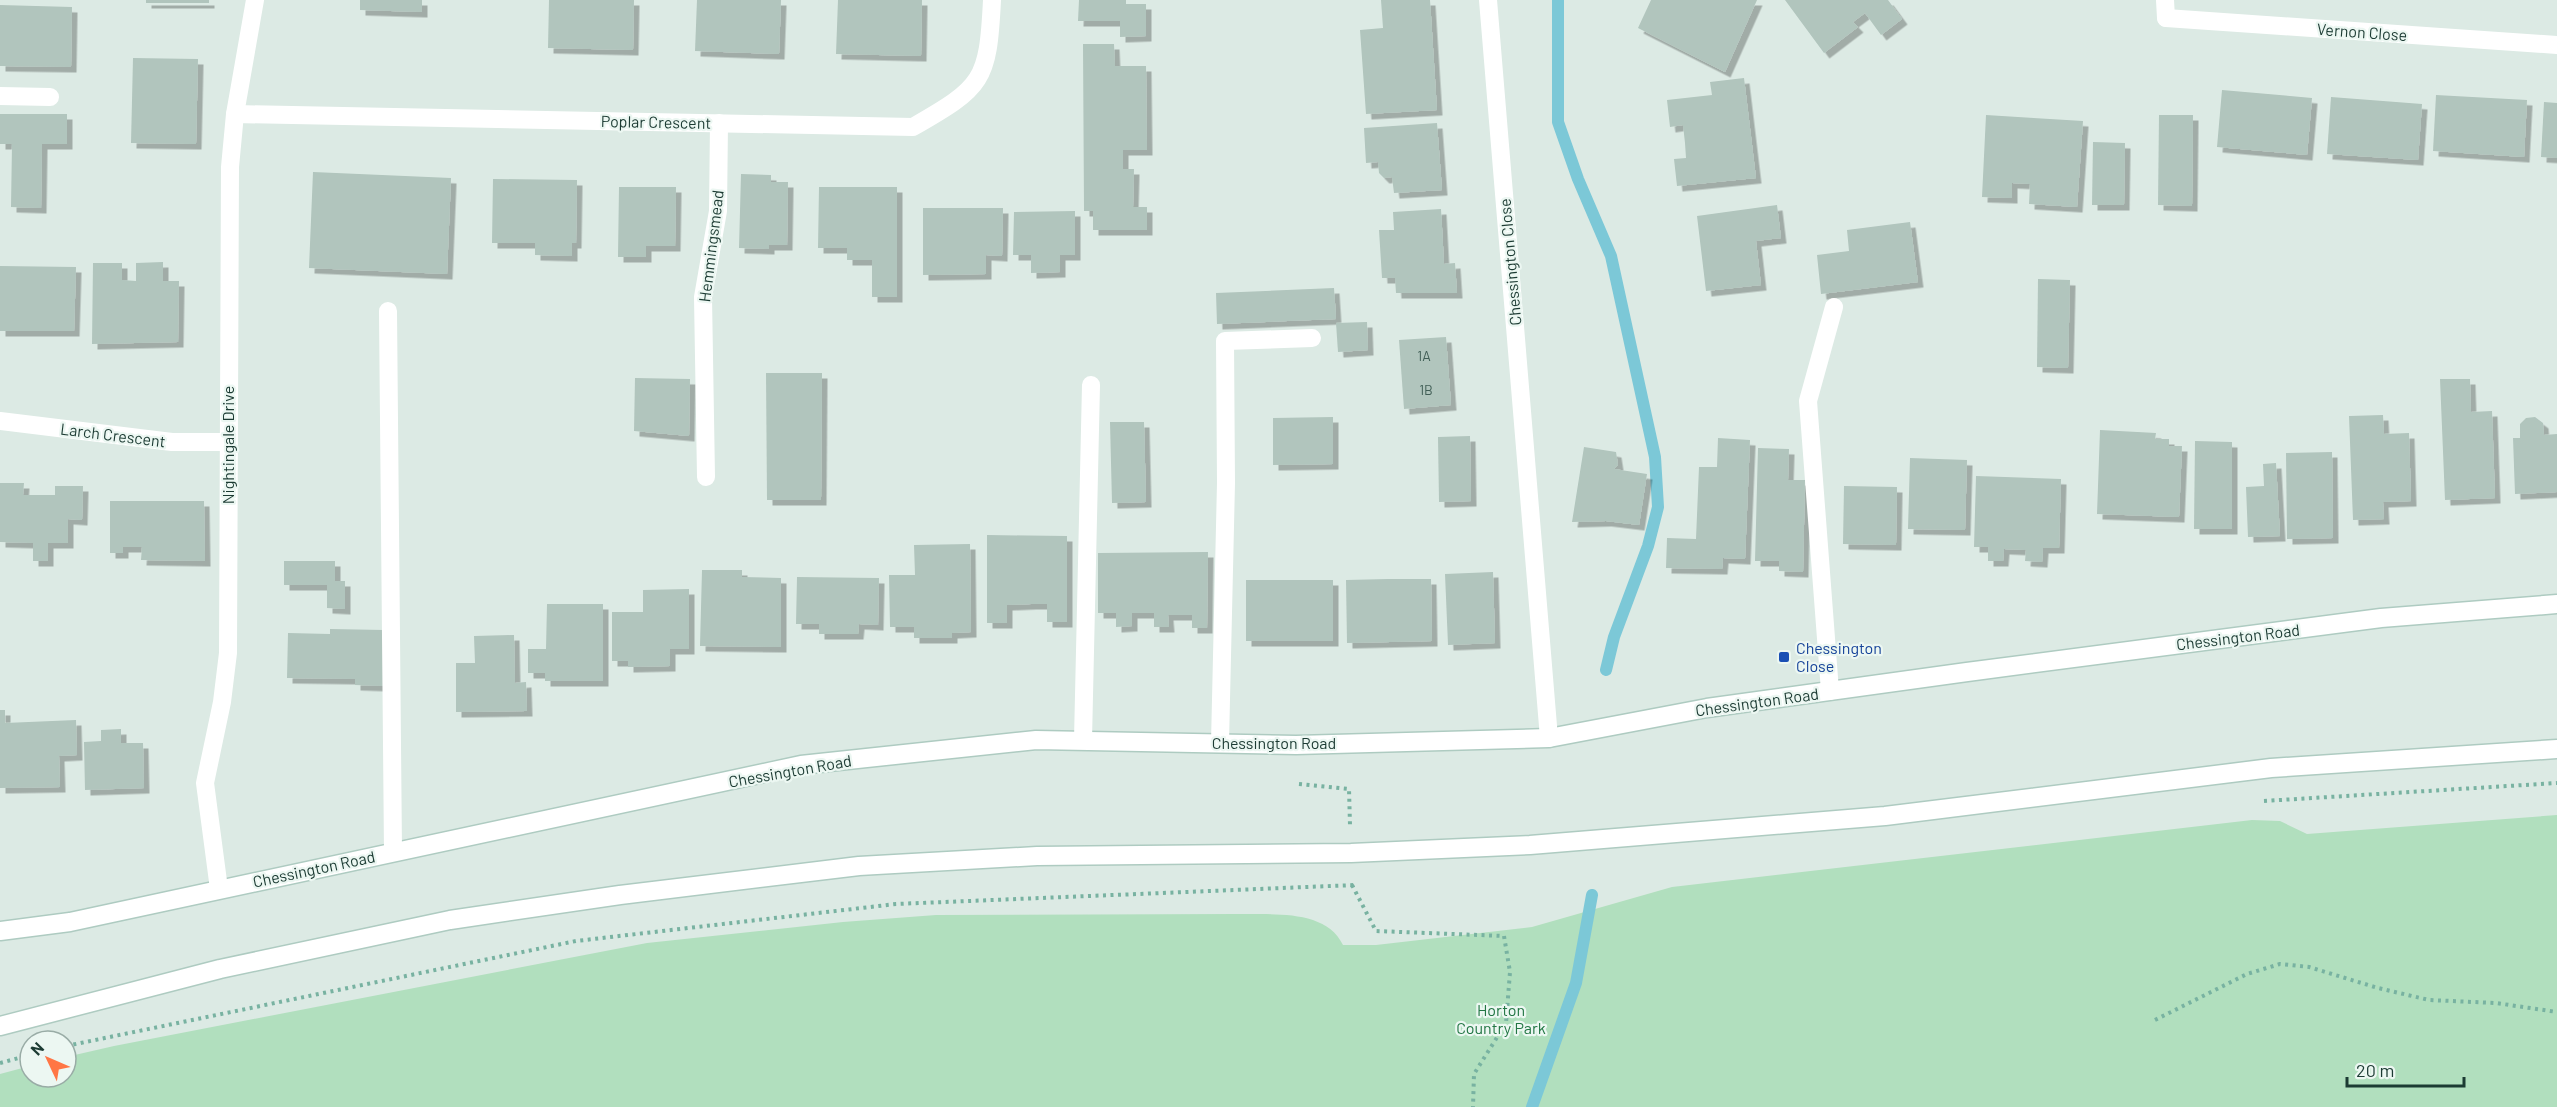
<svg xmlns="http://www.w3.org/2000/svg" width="2557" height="1107" font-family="Barlow,sans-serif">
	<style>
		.green { fill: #b1dfbe }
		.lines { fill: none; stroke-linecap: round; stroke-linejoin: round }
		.stream { stroke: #7cc8d7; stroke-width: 12 }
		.building { fill: #b1c5bd; filter: url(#shadow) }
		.secondary-casing { stroke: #aecbc1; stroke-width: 21 }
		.path { stroke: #78b2a1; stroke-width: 4; stroke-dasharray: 3 4.5; stroke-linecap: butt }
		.lane { stroke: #fff; stroke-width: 18 }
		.street { stroke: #fff; stroke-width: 18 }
		.secondary { stroke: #fff; stroke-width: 18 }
		.transit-dot { fill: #1a4fb4; stroke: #ecf7f2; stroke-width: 2 }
		.labels { text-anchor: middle; stroke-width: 4.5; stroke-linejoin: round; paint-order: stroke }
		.number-label { font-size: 14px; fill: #415e56 }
		.street-label { font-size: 16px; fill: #1c3b33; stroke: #ecf7f2 }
		.transit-label { font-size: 16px; fill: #164399; stroke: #ecf7f2; text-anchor: start }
		.park-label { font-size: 16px; fill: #227644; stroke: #ecf7f2 }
	</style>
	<defs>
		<filter id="shadow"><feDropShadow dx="5.5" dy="5.5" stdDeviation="0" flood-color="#0004"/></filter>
	</defs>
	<rect width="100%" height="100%" fill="#dceae4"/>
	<path class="green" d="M2557 815V1107H0V1074L30 1066V1077H66V1057L114 1046 647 943 843 922 936 915 1236 914C1270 915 1326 908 1343 945H1376L1532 927 1672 887 2252 820 2280 821 2307 834Z"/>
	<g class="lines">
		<g class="stream">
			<polyline points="1558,0 1558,122 1578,179 1611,256 1655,457 1658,507 1648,546 1614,637 1606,670"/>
			<polyline points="1532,1107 1576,983 1592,895"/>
		</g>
	</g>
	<g class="building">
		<rect x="146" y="0" width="63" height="3"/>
		<polygon points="360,0 422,0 422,12 360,10"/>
		<polygon points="549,0 634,0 633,50 548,48"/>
		<polygon points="697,0 781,0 779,54 695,51"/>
		<polygon points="838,0 922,0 921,56 836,54"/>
		<polygon points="1079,0 1126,0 1126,4 1146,4 1146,36 1120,37 1120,21 1078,21"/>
		<polygon points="1381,0 1430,0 1437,110 1366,114 1360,30 1383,28"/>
		<polygon points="1651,0 1757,0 1725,72 1638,28"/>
		<polygon points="1785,0 1888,0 1902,19 1881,35 1865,13 1853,22 1858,27 1824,53"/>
		<polygon points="0,5 72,7 71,67 0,66"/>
		<polygon points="1083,44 1114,44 1115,66 1146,66 1147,150 1123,150 1123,169 1134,169 1133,207 1147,207 1147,230 1093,230 1093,211 1084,211"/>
		<polygon points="133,58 198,59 196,144 131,143"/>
		<polygon points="1744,78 1756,178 1677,186 1674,159 1686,158 1685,143 1683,125 1670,127 1667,100 1712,95 1710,82"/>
		<polygon points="2222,90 2312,98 2307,155 2217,147"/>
		<polygon points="2436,95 2527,100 2524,157 2433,151"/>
		<polygon points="2331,97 2422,104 2418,160 2327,154"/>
		<polygon points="2544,102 2557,103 2557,158 2541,157"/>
		<polygon points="0,114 67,114 67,144 42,144 41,208 11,207 12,144 0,144"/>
		<polygon points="1986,115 2083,121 2077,207 2029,204 2030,184 2012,183 2012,198 1982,197"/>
		<polygon points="2159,115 2193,115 2192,206 2158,205"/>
		<polygon points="1437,123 1442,190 1394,193 1392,177 1384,178 1379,173 1378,162 1366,163 1364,128"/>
		<polygon points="2093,142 2125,143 2124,205 2092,205"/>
		<polygon points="313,172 451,178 447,274 309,268"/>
		<polygon points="741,174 771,175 771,182 788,182 787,245 769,245 769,249 739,248"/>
		<polygon points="493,179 577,180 576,243 572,243 572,256 535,255 535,243 492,243"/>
		<polygon points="619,187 676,187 675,246 646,246 646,257 618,257"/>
		<polygon points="819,187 897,187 897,297 872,297 872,260 847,260 847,248 818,248"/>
		<polygon points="1777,205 1781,238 1756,241 1761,285 1706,291 1697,216"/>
		<polygon points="923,208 1003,208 1002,256 986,255 986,274 923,275"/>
		<polygon points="1441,209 1444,264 1455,263 1457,293 1396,293 1395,278 1382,278 1379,230 1394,230 1393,212"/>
		<polygon points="1075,211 1075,255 1060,255 1060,272 1031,273 1031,255 1013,255 1014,212"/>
		<polygon points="1910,222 1918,282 1821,294 1817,255 1849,251 1847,230"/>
		<polygon points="163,262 163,281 179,281 178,342 92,344 93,263 122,263 122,280 136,281 136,263"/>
		<polygon points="0,266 76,267 74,331 0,331"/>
		<polygon points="2038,279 2070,280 2068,368 2037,367"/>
		<polygon points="1334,288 1336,319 1217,324 1216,293"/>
		<polygon points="1367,322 1368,350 1338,352 1336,323"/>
		<polygon points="1446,337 1451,405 1404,409 1399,340"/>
		<polygon points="766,373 822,373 821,500 767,500"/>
		<polygon points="635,378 690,379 689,436 634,431"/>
		<polygon points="2440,379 2470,379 2471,412 2492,411 2495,498 2445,500"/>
		<polygon points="2383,415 2384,434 2409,433 2411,501 2383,502 2384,519 2353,520 2349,416"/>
		<polygon points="1333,417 1333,464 1273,465 1273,418"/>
		<polygon points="2535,417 2543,423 2544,435 2557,434 2557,492 2515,494 2513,438 2520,438 2520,424 2526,418"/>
		<polygon points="1110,422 1144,422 1146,502 1112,503"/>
		<polygon points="2100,430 2156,433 2155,439 2169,439 2169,446 2182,446 2179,517 2097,514"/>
		<polygon points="1470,436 1471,501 1439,502 1438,437"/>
		<polygon points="1718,438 1750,440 1745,559 1723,558 1722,569 1666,568 1667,538 1696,539 1699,467 1717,467"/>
		<polygon points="2195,441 2232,442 2232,529 2194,529"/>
		<polygon points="1584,447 1616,452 1618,465 1614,469 1647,474 1639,525 1606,521 1572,522"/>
		<polygon points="1758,448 1789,449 1788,480 1805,480 1803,572 1779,571 1779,561 1755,561"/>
		<polygon points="2332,452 2333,538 2287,539 2286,453"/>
		<polygon points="1910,458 1967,460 1965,530 1908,529"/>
		<polygon points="2276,463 2280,536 2248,537 2246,487 2264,486 2263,464"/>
		<polygon points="1976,476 2061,479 2059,548 2043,548 2042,562 2025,561 2026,550 2004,549 2003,561 1988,561 1988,547 1974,547"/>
		<polygon points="0,483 24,483 23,495 55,495 55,486 83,486 82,520 68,519 68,543 48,543 48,561 33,561 33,543 0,542"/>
		<polygon points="1844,486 1897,487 1896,545 1843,544"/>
		<polygon points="110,501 204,501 205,561 141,560 142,547 123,547 123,553 110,553"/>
		<polygon points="987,535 1067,536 1067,622 1047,622 1047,604 1031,604 1007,605 1007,623 987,623"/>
		<polygon points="970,544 971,632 952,633 952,638 914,638 914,627 890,627 889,575 915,575 914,545"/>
		<polygon points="1208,552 1207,628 1192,628 1192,615 1168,615 1169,627 1154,627 1154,613 1132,613 1132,626 1116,627 1116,613 1098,613 1098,553"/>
		<polygon points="284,561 335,561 335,581 345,581 345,609 327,608 327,585 284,585"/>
		<polygon points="702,570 742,570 742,577 781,578 781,647 700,646"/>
		<polygon points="1493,572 1495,643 1448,645 1445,574"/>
		<polygon points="797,577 879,578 878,625 859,624 858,634 819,634 819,624 796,624"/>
		<polygon points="1388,579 1431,579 1432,641 1347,643 1346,580"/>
		<rect x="1246" y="580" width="87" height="61"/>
		<polygon points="689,589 689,649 670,649 670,666 628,667 628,661 612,661 612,612 643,612 643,590"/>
		<polygon points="547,604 603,604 603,681 545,681 545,673 528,673 528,649 546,649"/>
		<polygon points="330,629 384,630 383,686 355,685 355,679 287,678 288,633 330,634"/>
		<polygon points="514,635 515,683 526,682 527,711 456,712 456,663 475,663 474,636"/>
		<polygon points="0,710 5,710 5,723 76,720 77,755 59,756 60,787 0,788"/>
		<polygon points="121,729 121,743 143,743 144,788 85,790 84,742 101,741 101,730"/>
	</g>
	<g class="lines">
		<g class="secondary-casing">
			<g id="secondary">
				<polyline points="0,931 70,922 801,765 1036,740 1296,745 1549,738 1707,708 1967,672 2381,618 2557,604"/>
				<polyline points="0,1026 220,969 450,920 620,895 859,866 1037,856 1351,853 1530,845 1885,816 2271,768 2557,749"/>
			</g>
		</g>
		<g class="path">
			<polyline points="1299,784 1349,789 1350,825"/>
			<polyline points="2264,801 2557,783"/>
			<polyline points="1352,885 1376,931 1504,936 1510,972 1506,1023 1474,1074 1473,1107"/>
			<polyline points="2155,1020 2247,974 2280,964 2309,967 2378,988 2429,1000 2496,1003 2557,1012"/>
			<polyline points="66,1046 576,941 896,904 1355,885"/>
			<polyline points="0,1063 30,1055"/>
		</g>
		<g class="lane">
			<polyline points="2165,0 2166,18"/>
			<polyline points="0,96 50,97"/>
			<polyline points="388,311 393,852"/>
			<polyline points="1830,691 1808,401 1834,307"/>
			<polyline points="1083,740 1091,385"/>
			<polyline points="1220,743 1226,483 1225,341 1312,338"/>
		</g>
		<g class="street">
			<polyline points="1488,0 1549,738"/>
			<polyline points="2166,18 2557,45"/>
			<path d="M235 114 913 127C983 87 988 81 992 0"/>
			<polyline points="0,421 172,442 227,442"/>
			<polyline points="706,477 703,297 718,211 719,123"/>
			<polyline points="219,889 205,783 222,702 228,653 230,167 235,114 255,0"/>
		</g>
		<use href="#secondary" class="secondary"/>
	</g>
	<rect class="transit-dot" x="1778" y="651" width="12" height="12" rx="3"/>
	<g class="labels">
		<g class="number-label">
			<text x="1424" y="361">1A</text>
			<text x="1426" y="395">1B</text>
		</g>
		<g class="street-label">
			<text transform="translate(2362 32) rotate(4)" y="6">Vernon Close</text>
			<text transform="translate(656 122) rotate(1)" y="6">Poplar Crescent</text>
			<text transform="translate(711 246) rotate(-83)" y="6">Hemmingsmead</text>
			<text transform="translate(1510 262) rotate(-95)" y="6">Chessington Close</text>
			<text transform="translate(113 435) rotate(7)" y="6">Larch Crescent</text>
			<text transform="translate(228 445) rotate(-90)" y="6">Nightingale Drive</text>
			<text transform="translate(2238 637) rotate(-7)" y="6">Chessington Road</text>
			<text transform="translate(1757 702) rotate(-8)" y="6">Chessington Road</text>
			<text x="1274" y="749">Chessington Road</text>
			<text transform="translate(790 771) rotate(-10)" y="6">Chessington Road</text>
			<text transform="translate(314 869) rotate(-12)" y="6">Chessington Road</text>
		</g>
		<g class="transit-label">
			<text x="1796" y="654">Chessington<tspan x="1796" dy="18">Close</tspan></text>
		</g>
		<g class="park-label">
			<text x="1501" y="1016">Horton<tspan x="1501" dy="18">Country Park</tspan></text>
		</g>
	</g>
	<g transform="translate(48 1059) rotate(314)"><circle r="28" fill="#ecf7f2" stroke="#99aca6" stroke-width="1.5"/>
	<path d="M0-4.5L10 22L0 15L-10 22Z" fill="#ff7645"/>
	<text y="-9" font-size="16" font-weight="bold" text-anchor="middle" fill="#1c3b33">N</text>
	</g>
	<path d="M2347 1077v9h117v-9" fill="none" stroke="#1c3b33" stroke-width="3"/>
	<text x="2356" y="1077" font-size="18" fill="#1c3b33" stroke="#ecf7f2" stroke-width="4.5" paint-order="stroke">20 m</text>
</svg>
